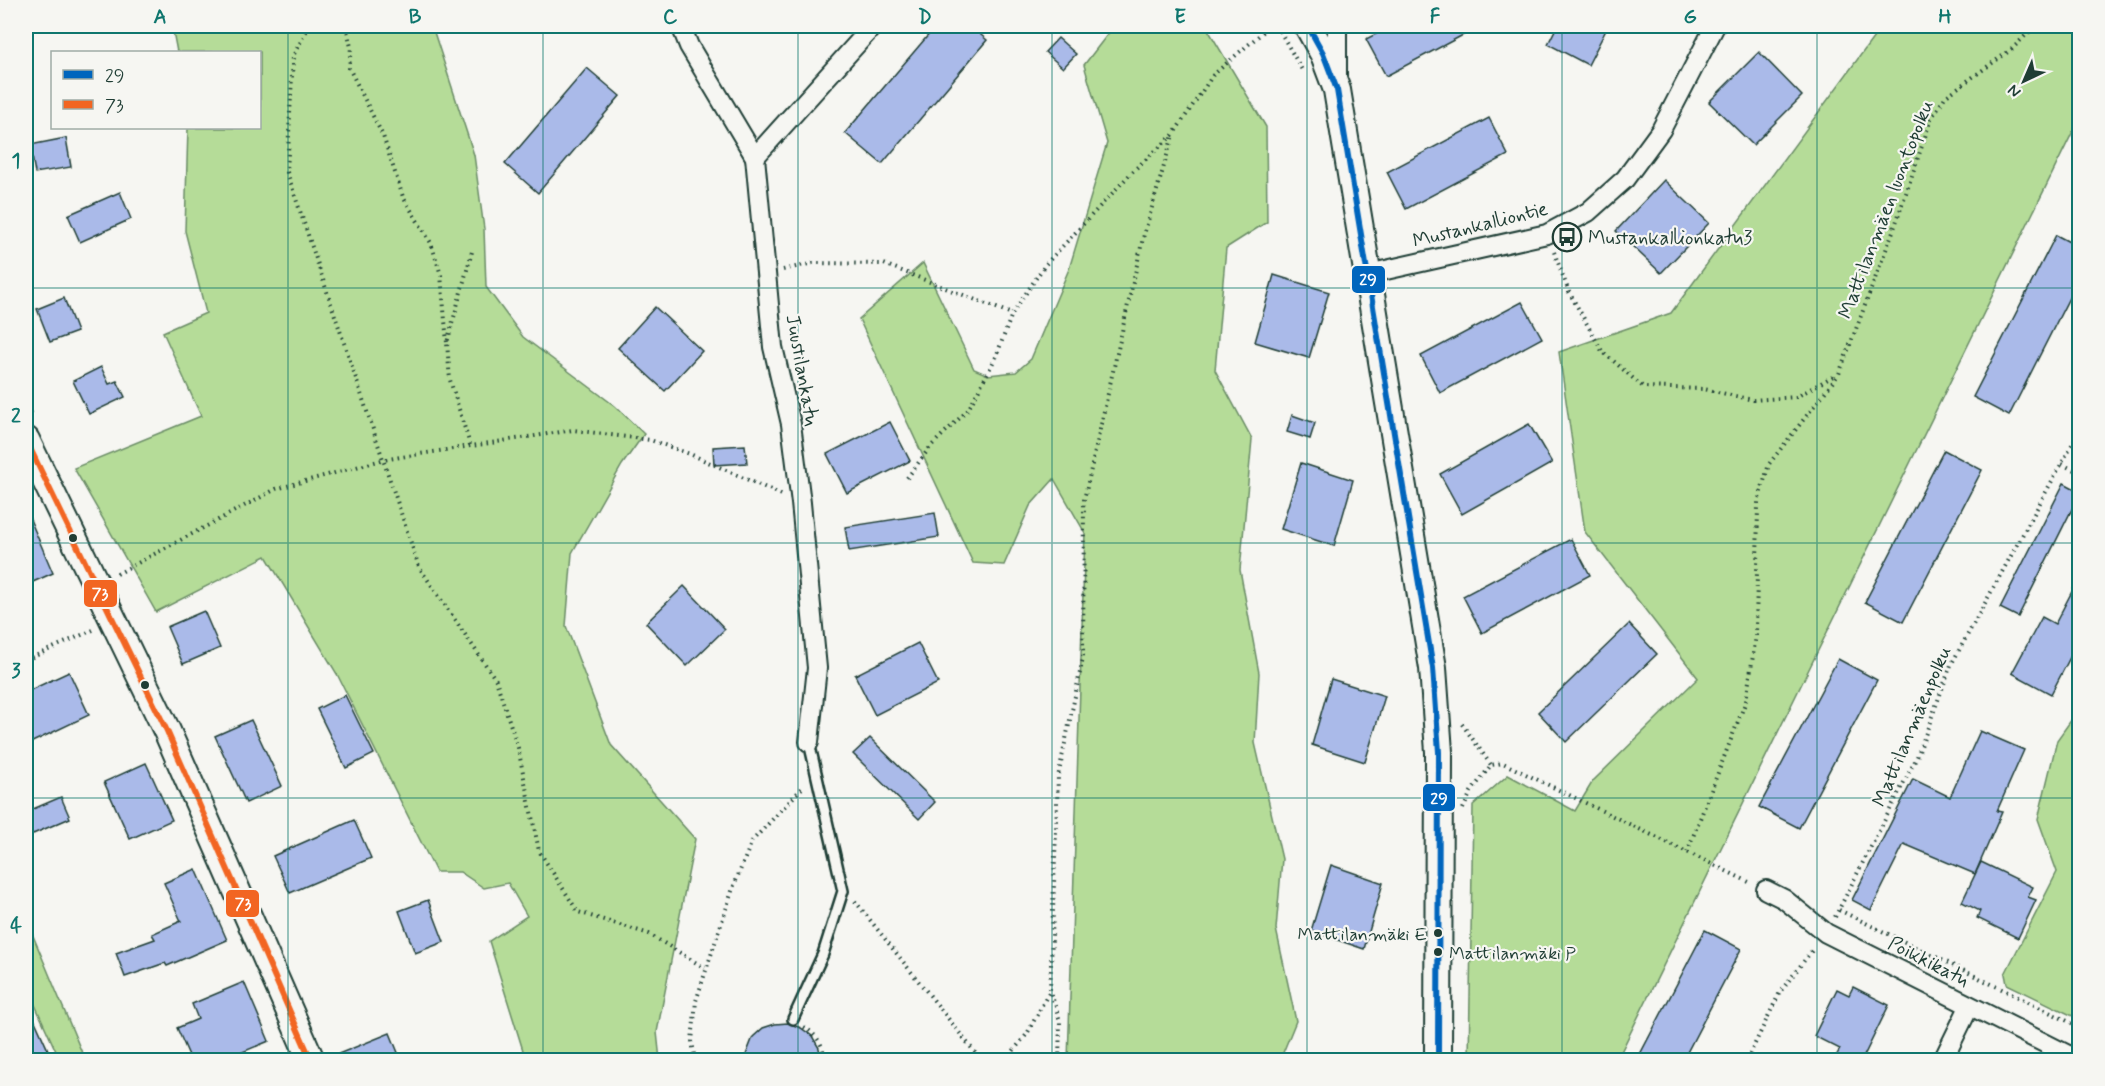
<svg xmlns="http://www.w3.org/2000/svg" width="2105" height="1086" font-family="Mynerve,sans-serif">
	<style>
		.green { fill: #b5dc98; stroke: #6a8c66; stroke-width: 1.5 }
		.building { fill: #aabae9; stroke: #1f3d34; stroke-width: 1.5 }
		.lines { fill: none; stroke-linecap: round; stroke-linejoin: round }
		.lane-casing { stroke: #1f3d34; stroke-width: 14 }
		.street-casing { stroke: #1f3d34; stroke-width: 22 }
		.secondary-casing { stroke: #1f3d34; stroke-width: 30 }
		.path { stroke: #1f3d34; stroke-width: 4; stroke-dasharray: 1.5 4.5; stroke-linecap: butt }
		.lane { stroke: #f6f6f2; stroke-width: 9 }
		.street { stroke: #f6f6f2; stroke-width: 18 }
		.secondary { stroke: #f6f6f2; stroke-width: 26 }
		.bus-1-casing { stroke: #f6f6f2; stroke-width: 10 }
		.bus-2-casing { stroke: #f6f6f2; stroke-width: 10 }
		.bus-1 { stroke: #0065bd; stroke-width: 6 }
		.bus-2 { stroke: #f26522; stroke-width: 6 }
		.grid { fill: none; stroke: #0f766e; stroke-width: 1.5; stroke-opacity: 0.55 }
		.bus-dot { fill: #1f3d34; stroke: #f6f6f2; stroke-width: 2 }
		.labels { text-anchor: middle; stroke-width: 4.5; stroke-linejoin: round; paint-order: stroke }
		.bus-label { font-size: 18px; fill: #1f3d34; stroke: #f6f6f2; text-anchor: end }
		.street-label { font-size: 20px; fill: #1f3d34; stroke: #f6f6f2 }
		.poi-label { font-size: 20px; fill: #1f3d34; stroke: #f6f6f2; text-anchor: start }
		.line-badge { stroke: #f6f6f2; stroke-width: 2 }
		.badge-label { font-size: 16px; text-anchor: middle; font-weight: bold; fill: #fff }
		.neatline { fill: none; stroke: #0f766e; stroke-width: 2 }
		.grid-label { font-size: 20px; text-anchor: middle; font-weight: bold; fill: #0f766e }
	</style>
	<rect width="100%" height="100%" fill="#f6f6f2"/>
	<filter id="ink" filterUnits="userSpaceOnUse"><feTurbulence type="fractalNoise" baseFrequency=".0167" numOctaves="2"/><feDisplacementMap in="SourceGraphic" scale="12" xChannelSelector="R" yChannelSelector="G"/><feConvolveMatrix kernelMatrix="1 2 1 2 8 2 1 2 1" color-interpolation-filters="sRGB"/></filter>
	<g filter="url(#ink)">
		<g class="green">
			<polygon points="172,26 432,26 474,155 484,229 486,287 523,337 615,406 644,434 622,465 572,553 566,626 611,745 695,839 657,1032 660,1060 526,1060 489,941 527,916 508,883 484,888 460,872 436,872 337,674 266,556 156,612 74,468 201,416 163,332 206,313 185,231 188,128 260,128 260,52 177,52"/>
			<polygon points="1114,26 1206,26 1266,127 1267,222 1226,248 1215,370 1252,439 1240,570 1259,673 1255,743 1282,859 1276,929 1296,1021 1280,1060 1068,1060 1085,533 1054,479 1030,506 1004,565 973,563 859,319 923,263 974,369 988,375 1016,372 1031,359 1069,269 1107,143 1084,65"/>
			<polygon points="1882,26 2079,26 2079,119 1617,1060 1469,1060 1473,806 1508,775 1575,811 1593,781 1698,678 1585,532 1559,352 1671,313"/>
			<polygon points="2079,709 2079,1019 2007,984 2005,974 2057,872 2038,819 2057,740"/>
			<polygon points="26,919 85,1060 60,1060 26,985"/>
		</g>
		<g class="building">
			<polygon points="936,26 970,26 987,40 882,164 845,133"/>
			<polygon points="1392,26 1480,26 1386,76 1366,39"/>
			<polygon points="1557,26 1608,26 1588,65 1548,44"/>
			<polygon points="1058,38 1076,54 1063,68 1045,52"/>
			<polygon points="1759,52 1802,96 1753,145 1709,102"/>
			<polygon points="587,68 620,96 538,193 505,164"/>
			<polygon points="1489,118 1508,155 1406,209 1387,172"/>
			<polygon points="66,138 71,167 35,173 30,145"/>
			<polygon points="1664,180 1709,223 1661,273 1616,231"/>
			<polygon points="120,192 131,219 80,242 68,215"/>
			<polygon points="2056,235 2079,247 2079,278 2009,416 1973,397"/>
			<polygon points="1274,275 1329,292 1309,358 1255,342"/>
			<polygon points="64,298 77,332 50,342 37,309"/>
			<polygon points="1522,302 1542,338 1440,393 1421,356"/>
			<polygon points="655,307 702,351 665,391 618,348"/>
			<polygon points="101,367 109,384 117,381 125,397 89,414 73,381"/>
			<polygon points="1292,415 1315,423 1310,439 1287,432"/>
			<polygon points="890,422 910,461 847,493 827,454"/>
			<polygon points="1529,424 1552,463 1462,514 1440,474"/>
			<polygon points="745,445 747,463 714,465 713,447"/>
			<polygon points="1944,450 1982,470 1903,622 1865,602"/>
			<polygon points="1301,463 1353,480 1334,546 1281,529"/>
			<polygon points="2064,483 2079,491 2079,495 2018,617 2000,608"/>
			<polygon points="26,510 53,573 26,585"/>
			<polygon points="935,513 939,537 849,551 845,527"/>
			<polygon points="1571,539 1590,575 1482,633 1463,596"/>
			<polygon points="2079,578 2079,640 2051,694 2012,673 2042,617 2055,624"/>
			<polygon points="684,586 725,629 687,666 646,623"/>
			<polygon points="204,611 220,648 183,664 167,627"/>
			<polygon points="1629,624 1657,654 1566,742 1538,712"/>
			<polygon points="918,643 938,683 875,715 855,675"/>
			<polygon points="1838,659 1877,680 1799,828 1759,807"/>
			<polygon points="69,672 89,715 26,745 26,692"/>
			<polygon points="1331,679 1385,696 1365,762 1312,745"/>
			<polygon points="345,695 374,754 346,768 317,709"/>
			<polygon points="251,720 282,786 246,803 215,736"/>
			<polygon points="1980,731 2024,750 1997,811 2002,812 1975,874 1904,844 1871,910 1852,900 1913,779 1950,797"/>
			<polygon points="870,738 935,802 919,819 853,754"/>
			<polygon points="146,763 172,820 130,839 104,782"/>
			<polygon points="61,797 70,818 26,837 26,812"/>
			<polygon points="354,820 371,858 290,893 273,856"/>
			<polygon points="1981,862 2033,887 2028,897 2036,900 2018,938 1977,918 1980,911 1962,902"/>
			<polygon points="1331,865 1383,883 1364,949 1311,931"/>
			<polygon points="196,869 227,940 167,966 165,963 125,977 116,953 155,939 152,934 181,921 164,883"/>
			<polygon points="428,900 444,942 415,953 399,911"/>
			<polygon points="1705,930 1741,949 1683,1060 1637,1060"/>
			<polygon points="244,982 269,1041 223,1060 191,1060 177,1028 198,1019 192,1004"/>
			<polygon points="1853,987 1889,1005 1862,1060 1834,1060 1840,1049 1814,1036 1837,989 1849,995"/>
			<polygon points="26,1001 48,1050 26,1060"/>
			<polygon points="788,1023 801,1028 812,1036 819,1048 821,1060 744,1060 753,1037 763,1028 775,1024"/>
			<polygon points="390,1033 401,1060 326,1060 326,1059"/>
		</g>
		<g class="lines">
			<g class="lane-casing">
				<polyline id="lane" points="793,1019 823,954 843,891 809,742"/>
			</g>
			<g class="street-casing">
				<g id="street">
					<polyline points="681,26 689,46 755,157 773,347 791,424 801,503 817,668 809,742"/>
					<polyline points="1337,26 1337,79"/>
					<polyline points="755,157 873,26"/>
					<polyline points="1368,274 1547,234 1588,212 1625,179 1661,130 1715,26"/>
					<polyline points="1766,890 1784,899 1826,933 2078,1060"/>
					<polyline points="1943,1060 1969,1007"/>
				</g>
			</g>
			<g class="secondary-casing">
				<g id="secondary">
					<polyline points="1308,26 1323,53 1337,90 1433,668 1439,752 1438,1060"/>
					<polyline points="26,440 167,731 311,1060"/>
				</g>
			</g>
			<g class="path">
				<polyline points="309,26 293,56 287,172 419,567 496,680 518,748 539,851 578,912 649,934 705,968"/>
				<polyline points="346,26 351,47 349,68 383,136 403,197 431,243 441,275 447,343"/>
				<polyline points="1277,26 1302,70"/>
				<polyline points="1554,252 1569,292 1602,351 1643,387 1704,389 1753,400 1796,397 1835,375"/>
				<polyline points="783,270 813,263 884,264 1012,314"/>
				<polyline points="26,401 33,417"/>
				<polyline points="470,445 450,380 447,343 473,248"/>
				<polyline points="2062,464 2080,473"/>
				<polyline points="907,478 931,446 968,410 996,357 1012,314 1045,265 1134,170 1173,135 1213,75 1270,26"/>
				<polyline points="117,574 276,489 382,460 573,430 650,440 690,454 782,495"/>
				<polyline points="26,660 93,630"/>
				<polyline points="1462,724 1491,765"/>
				<polyline points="1463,809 1471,792 1491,765 1503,763 1749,882"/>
				<polyline points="1687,852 1746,701 1756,636 1758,502 1769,464 1839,374 1895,226 1931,119 1945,97 2012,49 2035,26"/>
				<polyline points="855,901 981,1060"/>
				<polyline points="1839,910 2080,1027"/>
				<polyline points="1835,917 1917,757 1951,665 2080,430"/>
				<path d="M804 1027C816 1034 825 1046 824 1060"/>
				<polyline points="695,1060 692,1041 696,1001 733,888 752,841 804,786"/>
				<polyline points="1006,1060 1027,1034 1050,990"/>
				<polyline points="1059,1060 1060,1021 1050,990 1058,777 1083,658 1084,500 1143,238 1173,135"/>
				<polyline points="1747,1060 1780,992 1814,948"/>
			</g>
			<use href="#lane" class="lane"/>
			<use href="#street" class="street"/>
			<use href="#secondary" class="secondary"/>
			<g class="bus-1-casing">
				<polyline id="bus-1" points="1308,26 1323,53 1337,90 1433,668 1439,752 1438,1060"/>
			</g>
			<g class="bus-2-casing">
				<polyline id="bus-2" points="26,440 167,731 311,1060"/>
			</g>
			<use href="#bus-1" class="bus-1"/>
			<use href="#bus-2" class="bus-2"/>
		</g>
	</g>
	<path class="grid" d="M288 26V1060M543 26V1060M798 26V1060M1052 26V1060M1307 26V1060M1562 26V1060M1817 26V1060M26 288H2080M26 543H2080M26 798H2080"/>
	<defs>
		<g id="bus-ring" transform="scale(1.5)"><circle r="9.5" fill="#f6f6f2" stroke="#1f3d34" stroke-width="1.5"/><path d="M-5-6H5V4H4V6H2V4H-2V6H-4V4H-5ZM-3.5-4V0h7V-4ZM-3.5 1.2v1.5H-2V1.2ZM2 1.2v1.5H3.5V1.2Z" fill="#1f3d34"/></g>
	</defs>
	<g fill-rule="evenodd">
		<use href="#bus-ring" x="1567" y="237"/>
	</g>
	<g class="bus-dot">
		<circle cx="73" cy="538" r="5"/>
		<circle cx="145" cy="685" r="5"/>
		<circle cx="1438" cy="933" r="5"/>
		<circle cx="1438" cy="952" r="5"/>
	</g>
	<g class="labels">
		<g class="bus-label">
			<text x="1427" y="940">Mattilanmäki E</text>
			<text x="1449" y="959" text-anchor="start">Mattilanmäki P</text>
		</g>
		<g class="street-label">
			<text transform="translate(1885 209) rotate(-69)" y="7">Mattilanmäen luontopolku</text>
			<text transform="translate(1480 224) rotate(-14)" y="7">Mustankalliontie</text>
			<text transform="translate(803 370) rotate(80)" y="7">Juustilankatu</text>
			<text transform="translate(1911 726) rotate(-67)" y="7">Mattilanmäenpolku</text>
			<text transform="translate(1929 961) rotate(27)" y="7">Poikkikatu</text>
		</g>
		<g class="poi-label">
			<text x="1588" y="244">Mustankallionkatu3</text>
		</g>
	</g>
	<g class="line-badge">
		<rect x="1351" y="265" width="35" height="29" rx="6" fill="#0065bd"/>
		<rect x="83" y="579" width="35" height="29" rx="6" fill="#f26522"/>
		<rect x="1422" y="783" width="34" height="29" rx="6" fill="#0065bd"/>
		<rect x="225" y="889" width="35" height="29" rx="6" fill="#f26522"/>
	</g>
	<g class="badge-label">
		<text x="1368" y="285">29</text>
		<text x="100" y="599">73</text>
		<text x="1439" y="804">29</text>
		<text x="243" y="909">73</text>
	</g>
	<rect width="2105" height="1086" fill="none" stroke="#f6f6f2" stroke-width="66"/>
	<rect x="51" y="51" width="210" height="78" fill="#f6f6f2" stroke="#a0aca6" stroke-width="1.5"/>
	<rect x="63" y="70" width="30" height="9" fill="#0065bd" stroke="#a0aca6" stroke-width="1.5"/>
	<text x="105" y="81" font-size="18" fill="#1f3d34">29</text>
	<rect x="63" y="100" width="30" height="9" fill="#f26522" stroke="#a0aca6" stroke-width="1.5"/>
	<text x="105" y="111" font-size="18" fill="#1f3d34">73</text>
	<g transform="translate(2024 81) rotate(224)" stroke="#f6f6f2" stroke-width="4.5" paint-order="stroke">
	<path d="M0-4.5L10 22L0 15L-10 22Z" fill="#1f3d34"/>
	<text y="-9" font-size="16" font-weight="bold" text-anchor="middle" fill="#1f3d34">N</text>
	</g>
	<rect x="33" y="33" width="2039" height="1020" class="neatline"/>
	<g class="grid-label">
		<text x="160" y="23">A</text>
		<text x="415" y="23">B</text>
		<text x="670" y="23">C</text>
		<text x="925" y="23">D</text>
		<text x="1180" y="23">E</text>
		<text x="1435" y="23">F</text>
		<text x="1690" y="23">G</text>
		<text x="1945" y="23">H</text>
		<text x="16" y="167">1</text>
		<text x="16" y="422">2</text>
		<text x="16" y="677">3</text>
		<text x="16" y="932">4</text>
	</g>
</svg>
